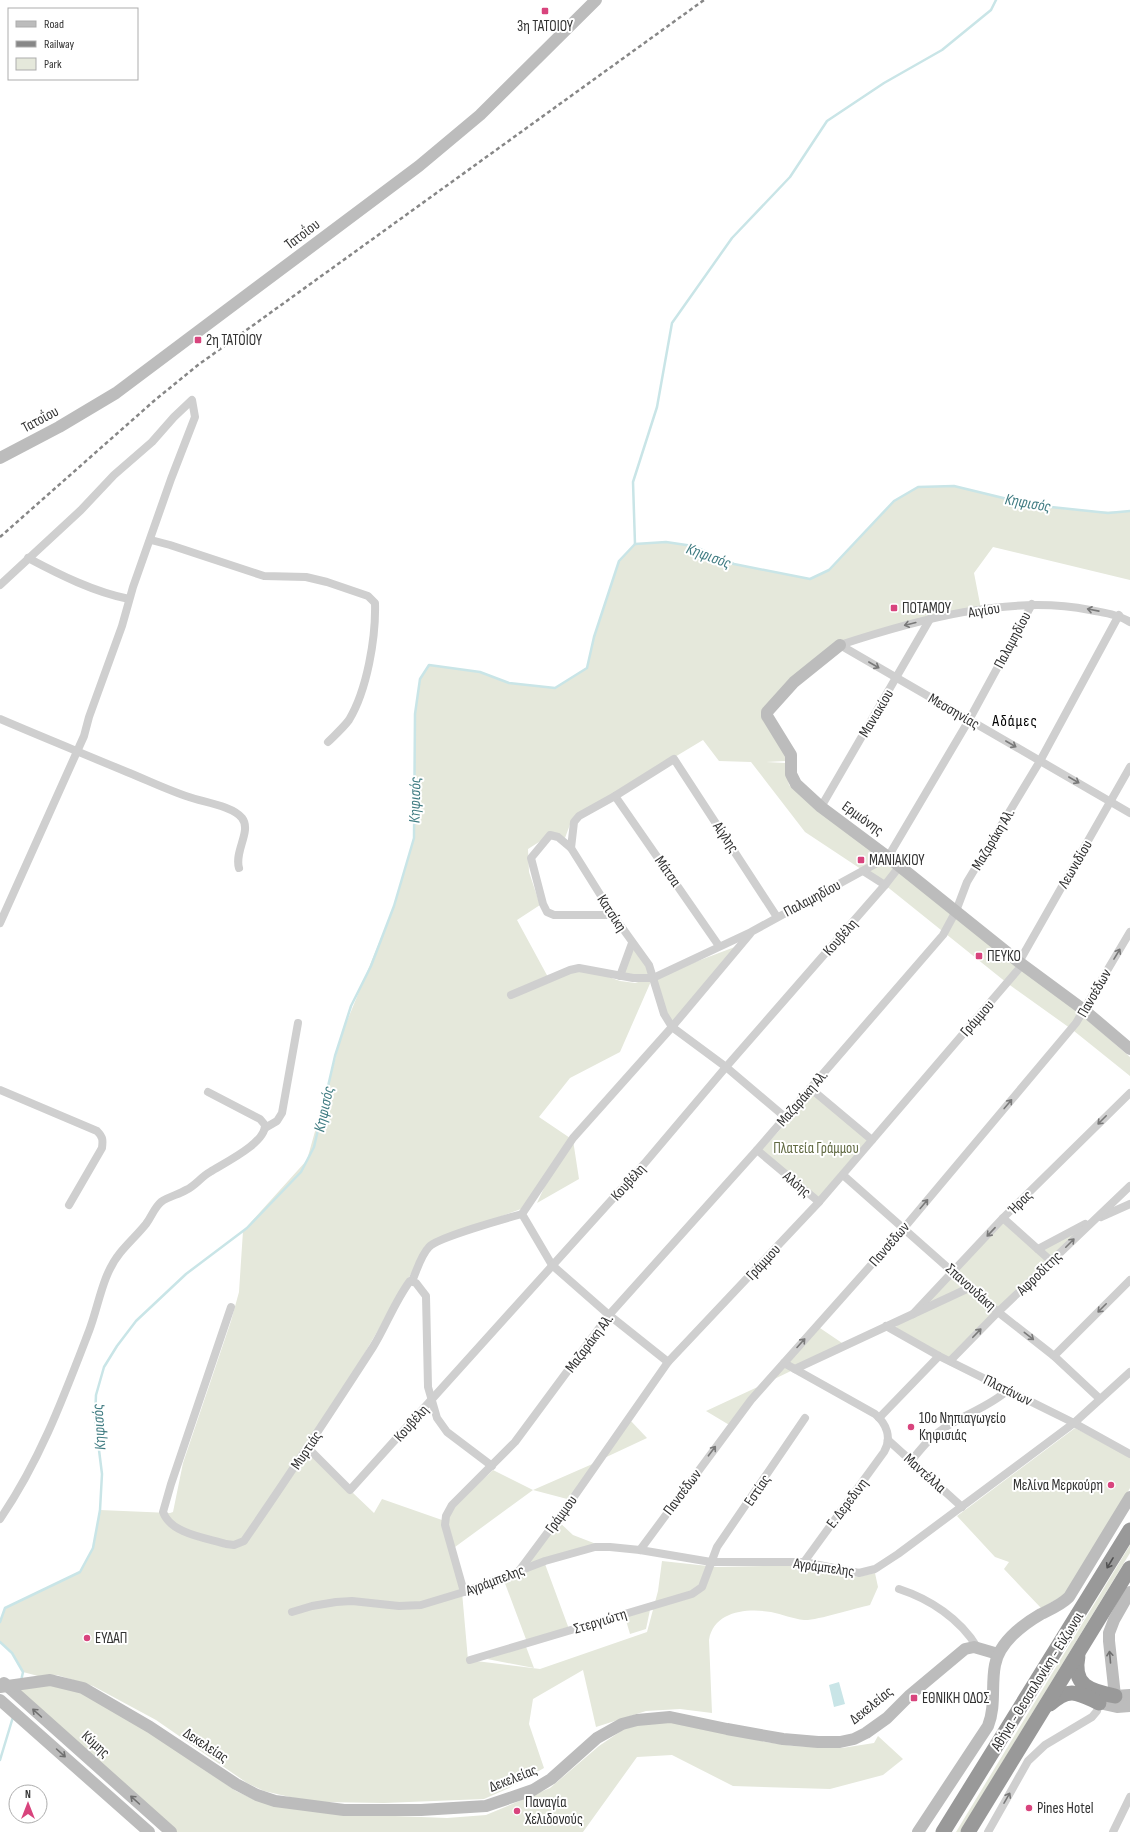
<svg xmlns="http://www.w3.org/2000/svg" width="1130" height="1832" font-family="'Sofia Sans Condensed',sans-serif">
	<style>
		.green { fill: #e5e8db }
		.water { fill: #c9e5e7 }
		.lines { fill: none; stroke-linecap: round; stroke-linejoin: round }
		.stream { stroke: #c9e5e7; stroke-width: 2.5 }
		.street { stroke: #cfcfcf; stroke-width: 8 }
		.secondary { stroke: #bcbcbc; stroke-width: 12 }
		.highway { stroke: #999; stroke-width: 15 }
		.rail { stroke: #878787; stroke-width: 2.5; stroke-dasharray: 4 3; stroke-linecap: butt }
		.oneway { stroke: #797979 }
		.oneway2 { stroke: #515151 }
		.oneway3 { stroke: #707070 }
		.poi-dot { fill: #d8447d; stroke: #fff; stroke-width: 1.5 }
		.labels { text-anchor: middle; stroke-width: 4; stroke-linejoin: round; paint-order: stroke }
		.poi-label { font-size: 15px; fill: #323232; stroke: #fff; text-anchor: start }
		.street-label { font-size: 15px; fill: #323232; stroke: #fff }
		.park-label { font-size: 15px; fill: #616a42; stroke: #fff }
		.water-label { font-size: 16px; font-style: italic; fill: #407c82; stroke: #fff }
		.neighbourhood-label { font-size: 16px; letter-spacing: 1px; fill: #000; stroke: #fff }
	</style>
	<rect width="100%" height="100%" fill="#fff"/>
	<g class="green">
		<path d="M954 486C1011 502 1071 515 1130 511V580L993 547 974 573 981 609 836 644 765 706 789 759 785 761 766 762 785 763 789 785 816 809 885 861 1085 1018 1130 1057V1076L1074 1031 1007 983 885 885 805 832 751 762 719 761 703 740 572 819 565 838 550 835 528 849 529 872 540 905 517 920 549 979 570 971 589 970 620 981 635 983 651 978 622 973 633 945 653 978 740 945 672 1027 652 979 620 1052 570 1078 539 1117 573 1140 579 1179 537 1203 550 1175 521 1209 429 1243 308 1450 374 1513 382 1499 442 1520 462 1592 468 1660 540 1669 647 1632 658 1591 662 1561 717 1567 808 1565 839 1574 858 1577 875 1573 878 1587 870 1605C856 1608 815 1621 804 1620 793 1619 782 1614 771 1612 747 1608 714 1611 709 1640L712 1713 680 1709 646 1711 596 1727 583 1670 533 1699 529 1724 544 1768 509 1788 484 1799 384 1803 322 1802 294 1798 264 1791 247 1783 156 1720 93 1686 57 1675 38 1676 23 1672 12 1653 0 1642V1622L5 1608 80 1572 93 1548 100 1510 170 1513 173 1512 183 1463 231 1321 239 1292 243 1231 307 1160 343 1031 394 906 414 838 415 714 420 679 429 665 480 672 509 683 556 688 587 667 594 637 619 561 635 544 666 542 693 546 734 564 810 579 829 570 894 501 918 487Z"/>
		<polygon points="813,1094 872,1140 819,1202 761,1150"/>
		<polygon points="1003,1218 1038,1249 1092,1221 950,1361 893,1330"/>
		<polygon points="817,1326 845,1345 766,1383 731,1426 706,1411 766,1383"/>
		<polygon points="629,1419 647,1438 600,1460"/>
		<polygon points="1075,1428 1130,1457 1130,1488 1125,1497 1064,1595 1041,1608 1004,1569 1009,1562 995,1557 957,1516"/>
		<path d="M597 1462 571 1500 533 1490 455 1547C451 1538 445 1526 449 1516 453 1505 483 1480 493 1470L533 1490Z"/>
		<polygon points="557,1520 573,1535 604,1547 545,1564 569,1629 527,1642 503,1578 521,1571"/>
		<polygon points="1130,1545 1130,1553 960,1832 956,1832"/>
		<polygon points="650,1610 646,1629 630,1634 625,1617"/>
		<polygon points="525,1644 534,1668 487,1659"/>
		<polygon points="40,1683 71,1687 150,1732 236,1791 257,1801 342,1814 447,1818 486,1815 550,1788 599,1746 624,1729 651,1722 686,1723 766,1742 793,1746 842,1748 874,1743 878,1736 903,1759 883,1775 830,1789 733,1786 672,1755 637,1757 583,1832 176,1832 17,1688"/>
	</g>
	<polygon class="water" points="839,1682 845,1704 834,1707 829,1685"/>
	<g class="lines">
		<g class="stream">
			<polyline points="635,544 633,482 657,407 672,323 732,238 790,177 827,121 884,83 942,50 991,10 996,0"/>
			<polyline points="0,1622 5,1608 80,1572 93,1548 100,1510 102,1474 95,1418 96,1395 104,1367 117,1346 136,1321 186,1274 247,1228 301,1172 314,1147 335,1056 351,1006 371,966 394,906 414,838 415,714 420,679 429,665 480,672 509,683 555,688 587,668 594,637 619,561 635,544 666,542 693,546 734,564 810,579 829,570 894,501 918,487 954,486 1032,505 1108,513 1130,511"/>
			<polyline points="0,1642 12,1653 23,1672 21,1681"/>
			<polyline points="0,1760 13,1717"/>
		</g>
		<g class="street">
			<path d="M151 540 170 545 264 576 306 577 327 582 368 596 375 603C376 638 367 690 349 720 343 728 335 735 328 742"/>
			<path d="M28 558C60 575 94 592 129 599"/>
			<polyline points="0,585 81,510 114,475 152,442 174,417 192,400 195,417 171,479 133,587 122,626 89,717 84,736 0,923"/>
			<polyline points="840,645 1130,813"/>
			<path d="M840 645C916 620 1010 594 1090 610 1104 613 1117 614 1130 622"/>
			<path d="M0 719C42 737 84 754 127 772 147 780 167 790 189 797 203 802 233 806 242 818 252 831 234 851 239 868"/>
			<polyline points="615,796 719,946"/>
			<polyline points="821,807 930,619"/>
			<polyline points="571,848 613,915 649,965 664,1014 672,1027 726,1067 785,1117"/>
			<polyline points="863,871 885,885"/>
			<polyline points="613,915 554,915 547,912 543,904 531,858 550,835 558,837 571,848 574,822 579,816 615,796 674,759 777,917"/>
			<polyline points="1019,962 1130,767"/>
			<polyline points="620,976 632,943"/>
			<polyline points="511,995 570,970 579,968 633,978 653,978 751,932 888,857 969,720 1032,604"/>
			<polyline points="810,1088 872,1140"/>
			<path d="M0 1090 97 1131C103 1137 103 1140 102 1148L69 1205"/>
			<polyline points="265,1128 277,1121 282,1113 298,1023"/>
			<polyline points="757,1150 819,1202"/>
			<polyline points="843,1175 998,1312 1054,1356 1100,1399"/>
			<polyline points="1101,1217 1130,1204"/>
			<polyline points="1003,1218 1051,1261"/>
			<polyline points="1038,1249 1085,1224"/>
			<path d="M412 1281C417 1270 421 1255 429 1247 436 1238 507 1218 522 1214"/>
			<path d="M231 1307 171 1484 163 1512C171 1534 206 1538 226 1544L234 1545 244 1541C288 1477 331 1412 373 1347 386 1326 395 1301 410 1281L416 1283 426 1296 428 1387 437 1418 447 1432 492 1466"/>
			<polyline points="913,1314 1003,1218 1130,1093"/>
			<polyline points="886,1326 939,1356 1074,1423 1130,1454"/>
			<polyline points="1054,1356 1130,1280"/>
			<polyline points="950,1361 998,1312 1130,1186"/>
			<polyline points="668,1362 609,1315 552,1265 522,1214 573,1138 672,1027 750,934"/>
			<path d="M784 1363 875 1414C887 1424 892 1438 884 1452L804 1562"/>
			<polyline points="795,1369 971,1287"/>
			<polyline points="879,1418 939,1356"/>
			<polyline points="888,1440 962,1507"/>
			<polyline points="308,1448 350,1490 644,1164 726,1067 885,885 899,867"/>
			<path d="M911 1461C921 1449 930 1437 944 1428 965 1414 989 1407 1008 1390"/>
			<path d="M0 1519C40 1461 64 1396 89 1331 99 1305 102 1275 120 1253 128 1243 138 1234 146 1224 152 1216 154 1208 161 1202 169 1196 178 1195 186 1190 195 1186 201 1177 210 1172 224 1163 266 1143 265 1125L260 1119 208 1092"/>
			<polyline points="640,1550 751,1400 904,1228 1076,1023 1130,932"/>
			<polyline points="519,1571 571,1501 668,1362 819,1202 1023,964"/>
			<path d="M899 1589C930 1599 960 1619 977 1647"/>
			<polyline points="464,1592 445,1525 446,1516 452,1505 515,1442 609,1315 757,1150 943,935 956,911 967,882 1040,761 1119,615"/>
			<polyline points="292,1612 312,1606 336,1602 352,1601 399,1606 421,1605 464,1592 545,1561 595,1547 610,1547 640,1550 711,1562 804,1562 859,1573 875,1569 898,1554 1074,1423 1130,1372"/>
			<polyline points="470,1660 692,1594 702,1587 717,1547 805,1418"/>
			<polyline points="988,1832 1028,1761 1045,1745 1092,1717 1097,1711 1099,1703"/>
			<polyline points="1113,1832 1130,1797"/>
		</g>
		<g class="secondary">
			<polyline points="0,458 59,427 116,393 419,166 480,115 596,0"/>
			<polyline points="840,645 794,682 767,712 767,716 791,755 791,774 796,784 821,807 888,857 1019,962 1084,1010 1130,1049"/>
			<polyline points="1130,1592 1114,1620 1109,1633 1109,1641 1115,1696 1130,1695"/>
			<polyline points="4,1683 171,1832"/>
			<polyline points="0,1687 50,1680 83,1688 150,1727 236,1784 257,1795 275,1801 344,1810 421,1810 486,1806 533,1790 551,1779 597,1738 622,1724 637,1720 670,1717 727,1729 783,1739 818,1742 840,1742 854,1739 866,1733 887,1718 910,1695 965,1649 974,1647 998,1654"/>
			<polyline points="0,1700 149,1832"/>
			<polyline points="1099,1703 1117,1707 1130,1706"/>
			<path d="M918 1832 988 1726C996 1706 991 1685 995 1665 999 1643 1022 1625 1041 1614 1051 1609 1061 1605 1069 1597L1130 1497"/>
		</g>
		<g class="highway">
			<path d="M1078 1656C1072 1686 1090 1691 1115 1696"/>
			<path d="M1050 1704C1070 1686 1078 1693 1099 1703"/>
			<polyline points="943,1832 1130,1530"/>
			<polyline points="968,1832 1130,1568"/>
		</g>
		<polyline class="rail" points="0,537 155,400 198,365 704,0"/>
	</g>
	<defs><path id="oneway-shaft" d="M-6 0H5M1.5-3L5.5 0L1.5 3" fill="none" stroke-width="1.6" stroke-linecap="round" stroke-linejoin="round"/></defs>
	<g class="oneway">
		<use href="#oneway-shaft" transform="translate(1093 610) rotate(-169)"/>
		<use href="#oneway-shaft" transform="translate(910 624) rotate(166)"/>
		<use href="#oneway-shaft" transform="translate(874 665) rotate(30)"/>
		<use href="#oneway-shaft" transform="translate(1011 744) rotate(30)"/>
		<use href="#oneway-shaft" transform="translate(1074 780) rotate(30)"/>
		<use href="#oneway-shaft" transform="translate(1117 954) rotate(-59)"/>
		<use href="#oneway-shaft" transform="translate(1008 1104) rotate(-50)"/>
		<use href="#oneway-shaft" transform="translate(1102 1120) rotate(135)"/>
		<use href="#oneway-shaft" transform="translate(924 1204) rotate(-50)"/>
		<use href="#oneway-shaft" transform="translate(991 1232) rotate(133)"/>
		<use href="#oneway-shaft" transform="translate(1070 1243) rotate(-45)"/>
		<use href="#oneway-shaft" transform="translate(1102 1308) rotate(135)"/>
		<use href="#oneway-shaft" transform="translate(977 1333) rotate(-46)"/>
		<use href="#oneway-shaft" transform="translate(1029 1336) rotate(38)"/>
		<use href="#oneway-shaft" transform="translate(801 1343) rotate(-48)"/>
		<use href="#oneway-shaft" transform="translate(712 1451) rotate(-53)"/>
		<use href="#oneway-shaft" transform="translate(1007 1798) rotate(-60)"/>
	</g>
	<use class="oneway2" href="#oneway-shaft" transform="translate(1110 1563) rotate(121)"/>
	<g class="oneway3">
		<use href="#oneway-shaft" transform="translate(1110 1657) rotate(-95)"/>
		<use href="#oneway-shaft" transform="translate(37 1713) rotate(-138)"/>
		<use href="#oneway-shaft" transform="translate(61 1753) rotate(42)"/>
		<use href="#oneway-shaft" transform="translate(135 1800) rotate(-138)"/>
	</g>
	<g class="poi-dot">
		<rect x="541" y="7" width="8" height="8" rx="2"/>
		<rect x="194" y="336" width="8" height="8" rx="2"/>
		<rect x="890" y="604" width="8" height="8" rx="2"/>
		<rect x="857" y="856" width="8" height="8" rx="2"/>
		<rect x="975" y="952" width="8" height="8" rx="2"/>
		<circle cx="911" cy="1427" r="4"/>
		<circle cx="1111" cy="1485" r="4"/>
		<circle cx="87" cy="1638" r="4"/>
		<rect x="910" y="1694" width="8" height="8" rx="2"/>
		<circle cx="1029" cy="1808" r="4"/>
		<circle cx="517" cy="1811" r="4"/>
	</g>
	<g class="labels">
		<g class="poi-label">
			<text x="545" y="31" text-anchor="middle">3η ΤΑΤΟΙΟΥ</text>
			<text x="206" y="345">2η ΤΑΤΟΙΟΥ</text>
			<text x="902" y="613">ΠΟΤΑΜΟΥ</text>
			<text x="869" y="865">ΜΑΝΙΑΚΙΟΥ</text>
			<text x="987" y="961">ΠΕΥΚΟ</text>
			<text x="919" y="1423">10ο Νηπιαγωγείο<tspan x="919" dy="17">Κηφισιάς</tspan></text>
			<text x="1103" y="1490" text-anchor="end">Μελίνα Μερκούρη</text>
			<text x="95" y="1643">ΕΥΔΑΠ</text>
			<text x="922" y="1703">ΕΘΝΙΚΗ ΟΔΟΣ</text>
			<text x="525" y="1807">Παναγία<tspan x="525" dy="17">Χελιδονούς</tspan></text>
			<text x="1037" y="1813">Pines Hotel</text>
		</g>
		<g class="street-label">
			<text transform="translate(302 234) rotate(-37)" y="5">Τατοΐου</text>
			<text transform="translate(40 419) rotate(-28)" y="5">Τατοΐου</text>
			<text transform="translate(984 610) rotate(-9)" y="5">Αιγίου</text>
			<text transform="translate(1012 640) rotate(-62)" y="5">Παλαμηδίου</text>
			<text transform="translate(954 711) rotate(30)" y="5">Μεσσηνίας</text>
			<text transform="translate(876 713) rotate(-59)" y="5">Μανιακίου</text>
			<text transform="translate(863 818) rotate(36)" y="5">Ερμιόνης</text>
			<text transform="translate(726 837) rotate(56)" y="5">Αίγλης</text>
			<text transform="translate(993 839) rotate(-59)" y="5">Μαζαράκη Αλ.</text>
			<text transform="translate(1075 864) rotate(-60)" y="5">Λεωνιδίου</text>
			<text transform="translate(668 871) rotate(55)" y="5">Μάτσα</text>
			<text transform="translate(812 898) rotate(-28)" y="5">Παλαμηδίου</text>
			<text transform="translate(612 913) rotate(57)" y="5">Κατσίκη</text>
			<text transform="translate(840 937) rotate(-49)" y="5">Κουβέλη</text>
			<text transform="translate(1094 993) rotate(-60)" y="5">Πανσέδων</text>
			<text transform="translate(977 1018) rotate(-49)" y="5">Γράμμου</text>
			<text transform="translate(802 1098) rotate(-49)" y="5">Μαζαράκη Αλ.</text>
			<text transform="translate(628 1182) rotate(-48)" y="5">Κουβέλη</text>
			<text transform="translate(797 1184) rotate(40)" y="5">Αλόης</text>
			<text transform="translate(1020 1202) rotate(-45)" y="5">Ήρας</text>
			<text transform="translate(889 1244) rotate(-49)" y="5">Πανσέδων</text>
			<text transform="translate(763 1262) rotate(-47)" y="5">Γράμμου</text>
			<text transform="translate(1039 1273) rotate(-44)" y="5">Αφροδίτης</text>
			<text transform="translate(971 1287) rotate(42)" y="5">Σπανουδάκη</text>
			<text transform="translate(589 1343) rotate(-53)" y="5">Μαζαράκη Αλ.</text>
			<text transform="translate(1008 1390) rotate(26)" y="5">Πλατάνων</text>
			<text transform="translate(411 1423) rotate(-48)" y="5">Κουβέλη</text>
			<text transform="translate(306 1450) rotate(-56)" y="5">Μυρτιάς</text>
			<text transform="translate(925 1473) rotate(42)" y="5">Μαντέλλα</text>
			<text transform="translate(757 1490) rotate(-56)" y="5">Εστίας</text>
			<text transform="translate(682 1492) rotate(-53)" y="5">Πανσέδων</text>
			<text transform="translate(847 1503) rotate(-53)" y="5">Ε. Δερεδινη</text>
			<text transform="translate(561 1514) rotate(-54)" y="5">Γράμμου</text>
			<text transform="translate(824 1567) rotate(8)" y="5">Αγράμπελης</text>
			<text transform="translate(495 1580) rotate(-21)" y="5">Αγράμπελης</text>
			<text transform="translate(600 1621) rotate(-17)" y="5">Στεργιώτη</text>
			<text transform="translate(1037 1681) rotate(-58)" y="5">Αθήνα - Θεσσαλονίκη - Εύζωνοι</text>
			<text transform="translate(871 1705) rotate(-39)" y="5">Δεκελείας</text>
			<text transform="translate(96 1744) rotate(42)" y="5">Κύμης</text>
			<text transform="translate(206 1745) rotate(33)" y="5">Δεκελείας</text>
			<text transform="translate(513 1778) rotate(-22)" y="5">Δεκελείας</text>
		</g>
		<g class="park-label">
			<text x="816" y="1153">Πλατεία Γράμμου</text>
		</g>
		<g class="water-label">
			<text transform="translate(1028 502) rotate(10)" y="6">Κηφισός</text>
			<text transform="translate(709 555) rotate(20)" y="6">Κηφισός</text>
			<text transform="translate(414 800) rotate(-89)" y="6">Κηφισός</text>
			<text transform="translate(323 1109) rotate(-78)" y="6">Κηφισός</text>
			<text transform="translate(98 1427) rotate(-94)" y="6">Κηφισός</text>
		</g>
		<g class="neighbourhood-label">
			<text x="1015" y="726">Αδάμες</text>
		</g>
	</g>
	<rect x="8" y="8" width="130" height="72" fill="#ffffff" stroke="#adadad"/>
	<rect x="16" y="21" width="20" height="6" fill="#bcbcbc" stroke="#adadad"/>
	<text x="44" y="28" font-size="12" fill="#323232">Road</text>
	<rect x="16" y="41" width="20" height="6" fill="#878787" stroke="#adadad"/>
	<text x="44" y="48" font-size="12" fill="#323232">Railway</text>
	<rect x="16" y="58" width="20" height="12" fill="#e5e8db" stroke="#adadad"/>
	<text x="44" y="68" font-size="12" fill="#323232">Park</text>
	<g transform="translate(28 1804)"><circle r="19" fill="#ffffff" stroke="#adadad"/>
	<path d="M0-3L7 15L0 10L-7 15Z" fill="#d8447d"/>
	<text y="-6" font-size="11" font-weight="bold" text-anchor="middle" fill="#323232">N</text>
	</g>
</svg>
